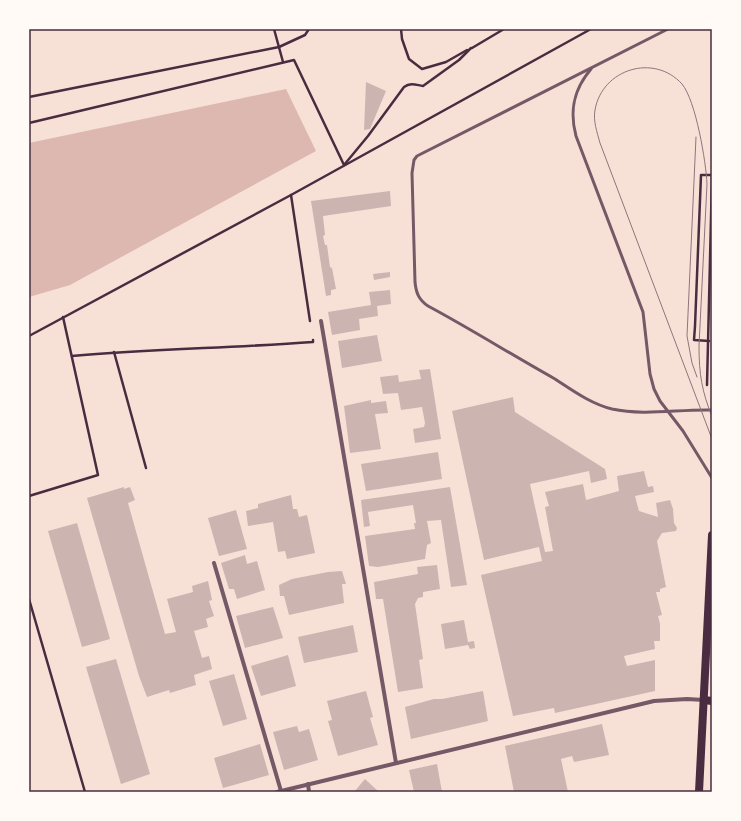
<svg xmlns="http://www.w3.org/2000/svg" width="741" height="821" font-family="'Crimson Pro',serif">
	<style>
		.water { fill: #dcb8b0 }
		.building { fill: #ccb4b1 }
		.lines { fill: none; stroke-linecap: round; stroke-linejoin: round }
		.path { stroke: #4a2c40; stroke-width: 2.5 }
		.service { stroke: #755966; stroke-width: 3 }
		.minor { stroke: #755966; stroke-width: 4 }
		.secondary { stroke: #4a2c40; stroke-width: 8 }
		.tram { stroke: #8f747c; stroke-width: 1 }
		.neatline { fill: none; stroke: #4a2c40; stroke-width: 1.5 }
	</style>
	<rect width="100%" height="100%" fill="#f7e1d7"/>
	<polygon class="water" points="286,89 316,151 70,285 29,297 29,143"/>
	<g class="building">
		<polygon points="366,82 386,91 370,129 364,130"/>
		<polygon points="390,191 391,206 323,216 325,235 323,236 325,245 327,245 330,267 332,268 336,289 331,290 331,295 326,296 311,201"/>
		<polygon points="390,272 390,277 374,280 373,274"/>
		<polygon points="390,290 391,304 377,306 378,316 359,319 360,330 332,335 328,312 371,305 369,292"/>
		<polygon points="377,335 382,361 342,368 338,341"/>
		<polygon points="430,369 441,439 415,443 413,429 424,427 425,423 422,407 401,410 398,393 383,394 380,377 398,375 399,382 421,379 419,370"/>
		<polygon points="513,397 515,412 605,469 607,479 591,483 589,471 530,484 545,552 553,551 545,507 549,506 545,492 583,484 586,500 619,491 617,476 644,471 648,487 653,486 654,492 635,496 639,511 658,517 656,503 670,500 673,509 674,523 677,528 676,531 662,533 657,541 666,587 660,589 660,592 656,592 662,615 658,616 660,624 660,641 654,641 655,649 624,656 627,666 655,660 655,691 555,713 554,708 513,716 481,575 542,561 539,547 484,560 452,411"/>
		<polygon points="371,400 371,403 386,401 388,413 375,414 381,449 350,453 344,406"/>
		<polygon points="438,452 442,479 366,491 361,464"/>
		<polygon points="124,487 124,489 130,487 135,500 128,503 165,634 176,632 167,599 193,592 192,586 208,581 212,600 209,601 214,616 206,619 208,627 194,631 202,658 209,656 212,669 194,675 196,685 170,693 169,690 147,697 139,676 87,498"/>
		<polygon points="450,487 467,585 451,587 441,520 427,521 431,543 427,545 425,559 378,567 369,566 365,536 415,529 414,523 416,523 413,505 368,512 370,526 364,527 361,500"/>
		<polygon points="291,495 293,509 297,509 299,517 307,515 315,553 287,559 285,551 278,552 273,522 248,526 246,511 258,508 258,504"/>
		<polygon points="236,510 247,549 219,556 208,518"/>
		<polygon points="77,523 110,639 82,647 48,531"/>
		<polygon points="245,555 247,564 257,561 265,590 237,599 234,589 229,589 221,563"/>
		<polygon points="437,565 440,589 423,592 423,597 418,598 415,604 423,659 419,660 423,688 398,692 383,599 376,599 374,582 418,574 417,567"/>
		<polygon points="342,571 346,584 342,584 344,603 289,615 284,596 280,596 279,585 292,579 328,572"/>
		<polygon points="273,607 283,638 245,648 236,616"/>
		<polygon points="464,620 468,642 474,641 475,648 470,649 468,645 445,649 441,624"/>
		<polygon points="353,625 358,652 304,663 298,637"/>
		<polygon points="288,655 296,686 261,696 251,666"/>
		<polygon points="116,659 150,774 121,784 86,667"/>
		<polygon points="234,674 247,719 223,726 209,681"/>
		<polygon points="366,691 373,717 370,718 378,745 338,756 328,721 332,720 327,701"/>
		<polygon points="483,691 488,721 411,739 405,707 434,699 442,699"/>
		<polygon points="602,724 609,755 574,762 572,756 561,759 568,792 514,792 505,746"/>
		<polygon points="297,726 299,732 309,729 318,760 284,770 273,732"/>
		<polygon points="260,744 269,775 223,788 214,758"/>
		<polygon points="437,764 442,792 414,792 409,770"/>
		<polygon points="365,779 379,792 354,792"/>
	</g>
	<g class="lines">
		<g class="path">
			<polyline points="274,29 283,62"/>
			<polyline points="401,29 402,39 409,59 422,69 446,62 467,50"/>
			<polyline points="472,48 504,29"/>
			<polyline points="29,97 279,47 305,35 309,29"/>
			<path d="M29 123 294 60 344 165 368 136 404 87C411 82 416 85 423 86L459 60 471 48"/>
			<polyline points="291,195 310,321"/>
			<polyline points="29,336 291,195 591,29"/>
			<polyline points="709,341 694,340 695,326 701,175 712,175"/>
			<polyline points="114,352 146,468"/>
			<path d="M72 356C152 349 233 348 313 342V340"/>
			<polyline points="707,385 712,176"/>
			<polyline points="29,496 98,475 63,317"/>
			<polyline points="29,599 85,792"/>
		</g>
		<g class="service">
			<path d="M668 29 417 156 414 160 412 173 415 282C416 293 419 300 428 306 471 329 512 355 555 379 572 390 591 404 612 409 645 416 678 409 712 410"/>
			<path d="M591 69C574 89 569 110 576 136L643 312 650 374 654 389 660 401 683 431 712 478"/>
		</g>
		<g class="minor">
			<polyline points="321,321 396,763"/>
			<polyline points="214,563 281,791"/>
			<polyline points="308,784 309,792"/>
			<polyline points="277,792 654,701 687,699 704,700"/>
		</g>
		<g class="secondary">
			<polyline points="704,700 712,701"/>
			<polyline points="699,792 712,535"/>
		</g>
		<g class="tram">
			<polyline points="696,137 687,336 692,363 697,377"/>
			<path d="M712 417C702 391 699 375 699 346L707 184C706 162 696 101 682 84 654 53 602 69 595 110 593 121 597 132 600 143L712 439"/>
		</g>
	</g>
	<rect width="741" height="821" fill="none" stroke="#fffaf5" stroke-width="60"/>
	<rect x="30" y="30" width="681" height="761" class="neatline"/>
</svg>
